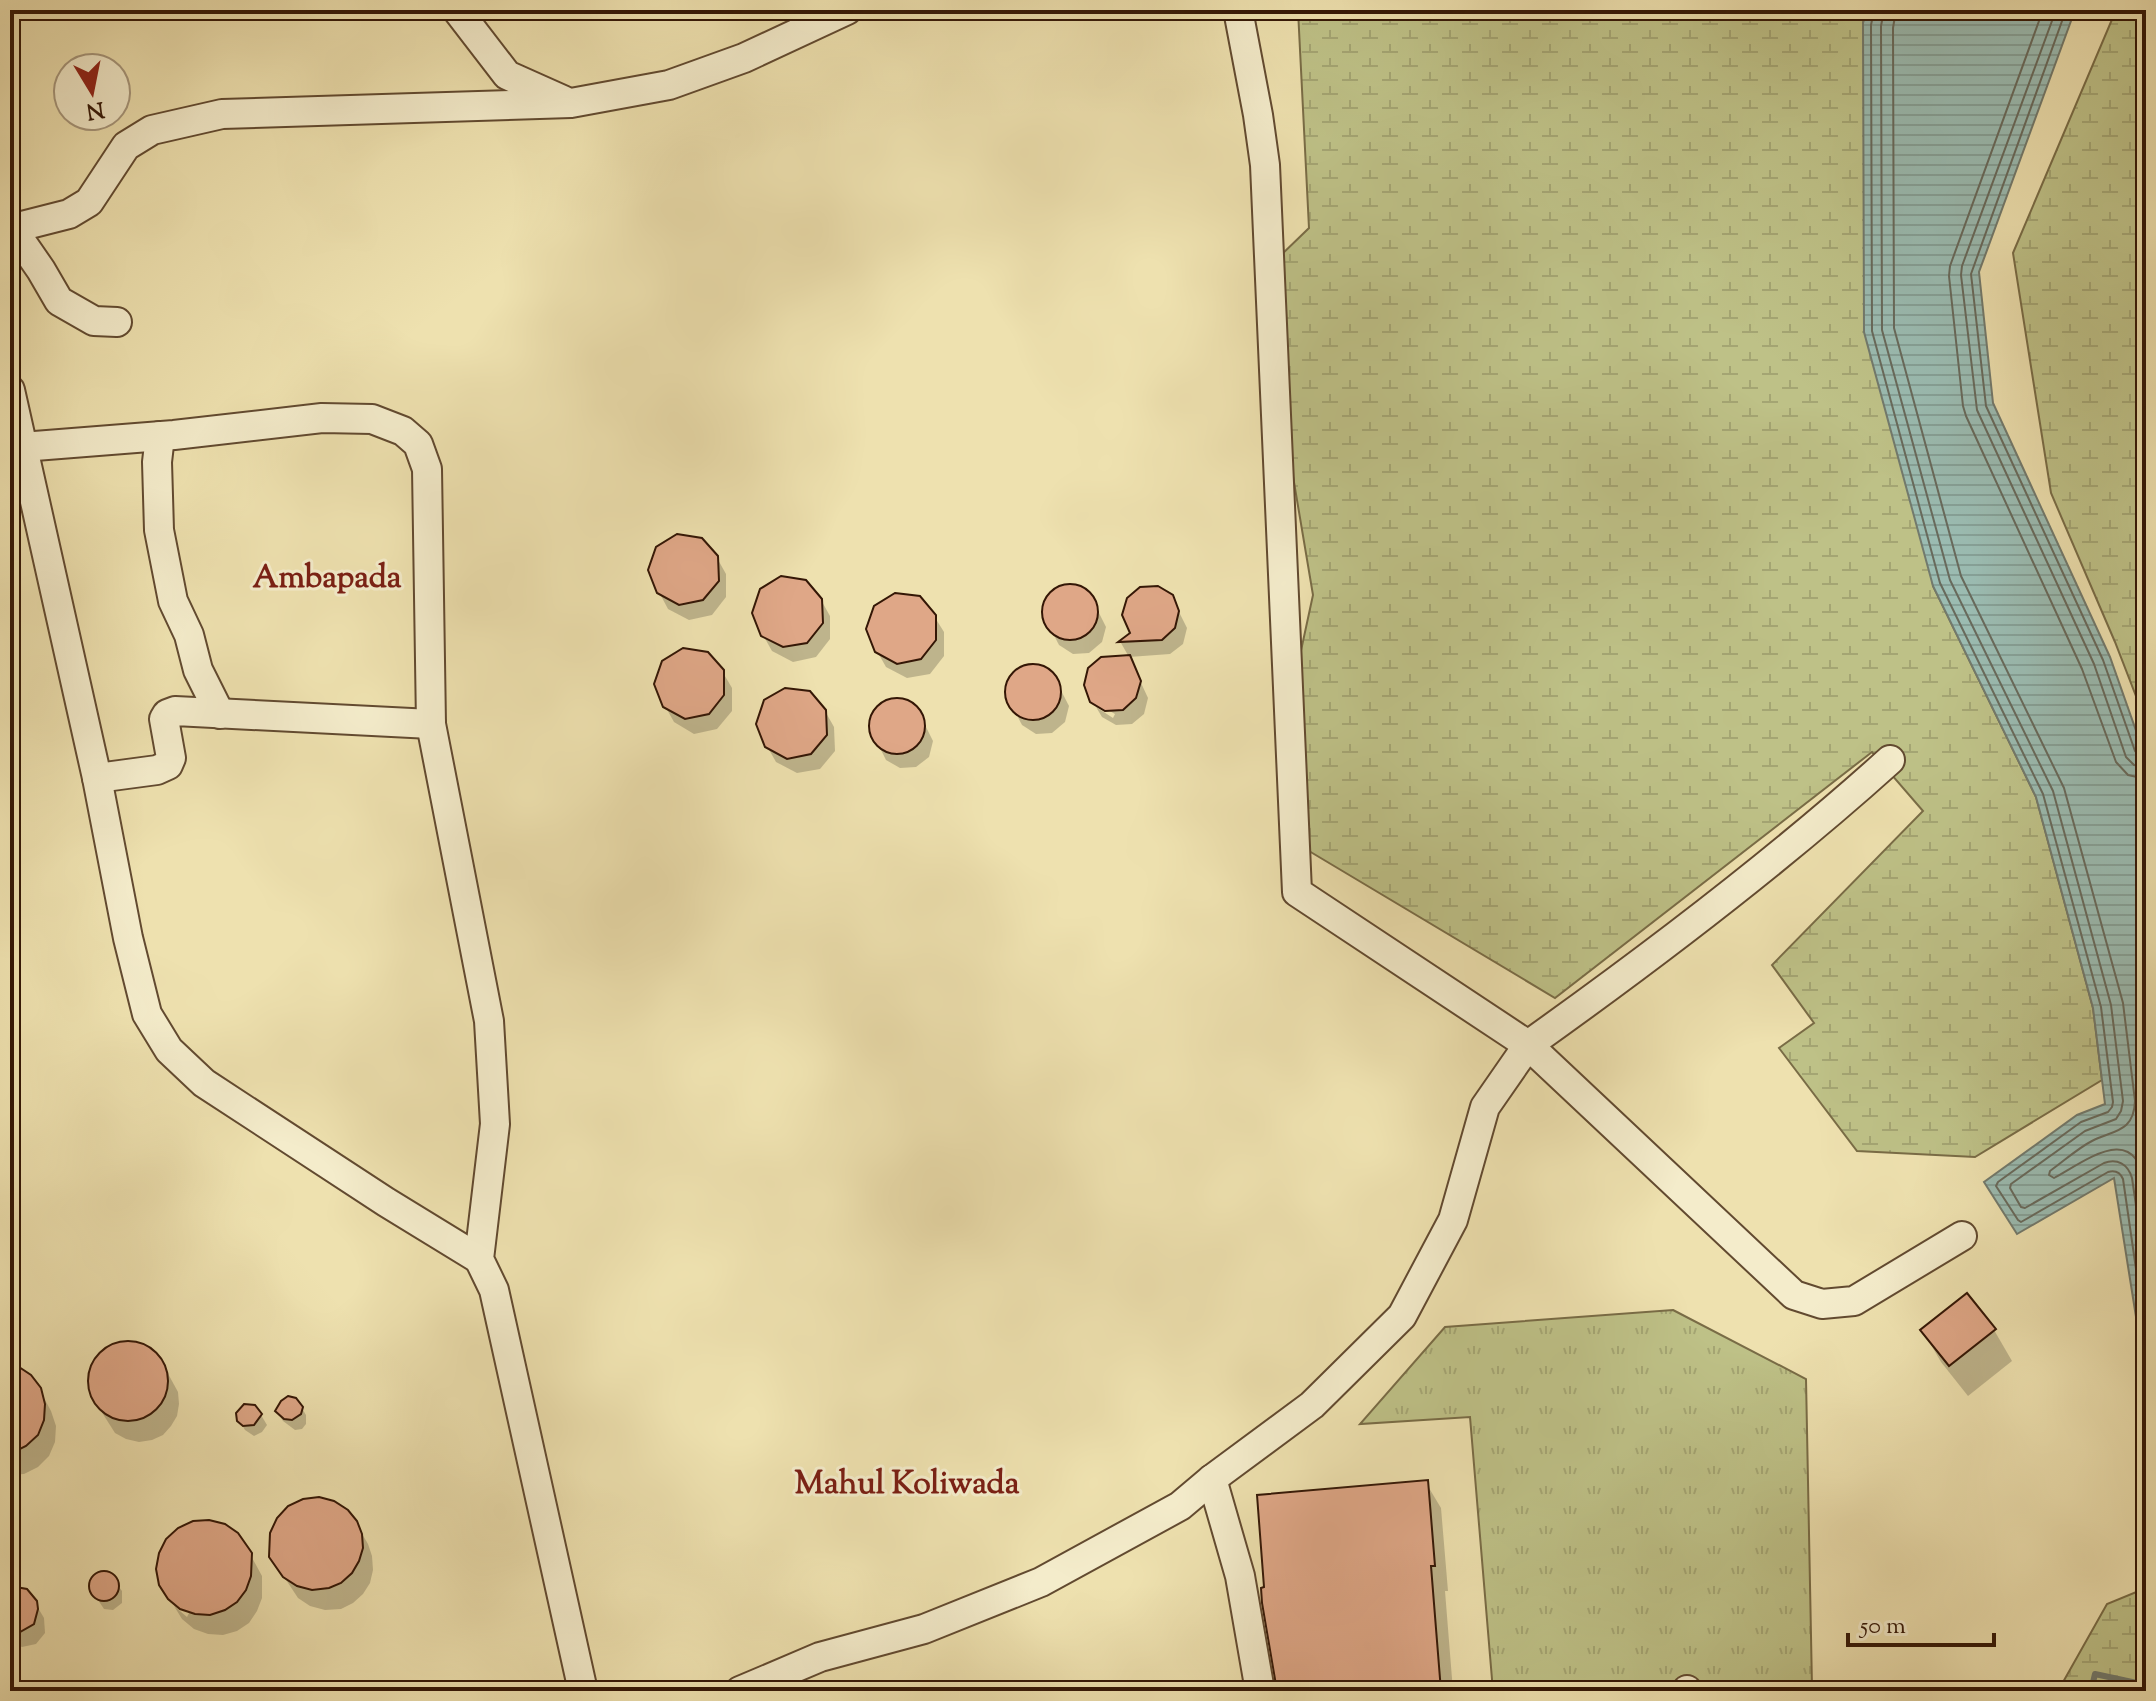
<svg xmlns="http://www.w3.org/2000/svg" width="2156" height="1701" font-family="'Sorts Mill Goudy',serif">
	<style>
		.grass { fill: url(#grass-tufts); stroke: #796c46; stroke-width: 2 }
		.wetland { fill: url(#wetland-marsh); stroke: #796c46; stroke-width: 2 }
		.water { fill: url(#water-rules); stroke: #727a6d; stroke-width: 2 }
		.shadow { fill: #0003 }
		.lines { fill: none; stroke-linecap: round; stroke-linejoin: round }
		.shore { stroke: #686a5c; stroke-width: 2 }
		.stream { stroke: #727a6d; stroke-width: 6 }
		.building { fill: #dfa787; stroke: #341706; stroke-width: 2 }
		.minor-casing { stroke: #624a30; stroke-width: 32 }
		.minor { stroke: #f4eccb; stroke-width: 28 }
		.labels { text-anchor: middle; stroke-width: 6; stroke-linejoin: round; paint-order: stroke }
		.neighbourhood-label { font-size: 32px; font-weight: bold; fill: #7a1f14; stroke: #f4eccb }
	</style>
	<defs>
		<pattern id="grass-tufts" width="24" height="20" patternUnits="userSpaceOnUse" patternTransform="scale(2)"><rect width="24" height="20" fill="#bec187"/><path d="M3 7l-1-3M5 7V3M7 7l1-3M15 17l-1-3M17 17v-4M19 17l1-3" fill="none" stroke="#a4a573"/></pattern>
		<pattern id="wetland-marsh" width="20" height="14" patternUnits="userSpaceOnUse" patternTransform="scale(2)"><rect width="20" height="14" fill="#bec187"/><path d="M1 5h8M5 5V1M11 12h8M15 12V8" fill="none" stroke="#a4a573"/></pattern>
		<pattern id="water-rules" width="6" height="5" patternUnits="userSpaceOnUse" patternTransform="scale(2)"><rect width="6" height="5" fill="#9bbcb2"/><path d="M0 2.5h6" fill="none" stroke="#86a198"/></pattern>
	</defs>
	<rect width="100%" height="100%" fill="#eee1af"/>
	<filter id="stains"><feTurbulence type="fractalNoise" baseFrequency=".0025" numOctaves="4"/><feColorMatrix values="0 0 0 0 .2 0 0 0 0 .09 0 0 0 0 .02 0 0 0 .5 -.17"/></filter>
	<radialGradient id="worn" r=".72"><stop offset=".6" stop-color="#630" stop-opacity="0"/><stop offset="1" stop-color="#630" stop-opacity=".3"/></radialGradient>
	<polygon class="grass" points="1673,1310 1806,1379 1812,1687 1493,1691 1470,1417 1360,1424 1445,1327"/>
	<g class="wetland">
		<polygon points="1298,10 1867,10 1863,23 1933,586 2036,797 2093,1008 2102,1080 1975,1157 1857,1151 1779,1048 1814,1023 1772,965 1923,811 1872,752 1555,998 1309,851 1294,683 1313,595 1283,417 1278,258 1309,228"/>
		<polygon points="2116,10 2146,10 2146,722 2115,642 2051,493 2013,253"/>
		<polygon points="2146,1588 2146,1691 2058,1691 2107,1604"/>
	</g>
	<polygon class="water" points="1867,10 2075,10 1979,272 1993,403 2110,657 2146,759 2146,1380 2114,1178 2017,1234 1984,1182 2077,1115 2105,1104 2093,1008 2036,797 1933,586 1864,332 1863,23"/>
	<g class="shadow">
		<polygon points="717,558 726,574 726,597 712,615 689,620 668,609 659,592"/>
		<polygon points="1076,586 1090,595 1106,627 1102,642 1089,653 1073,654 1059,645 1043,614 1047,598 1060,587"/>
		<polygon points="1171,596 1187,628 1183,644 1170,654 1129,657 1148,698 1144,714 1132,724 1116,725 1102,717 1096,707 1113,718 1115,714 1092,701 1129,657 1121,643"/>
		<polygon points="821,600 830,616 830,639 816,657 793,662 772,651 763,635"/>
		<polygon points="934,616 944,632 944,656 930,674 907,678 886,667 877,651"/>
		<polygon points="1039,666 1053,675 1069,706 1065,722 1052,733 1036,734 1022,725 1006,694 1010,678 1023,667"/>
		<polygon points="722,671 732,688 732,711 717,729 694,734 674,722 665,706"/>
		<polygon points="903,701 917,709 933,741 929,757 916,767 900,768 886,760 870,728 874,712 886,702"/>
		<polygon points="825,711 834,727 835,751 820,769 797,773 776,762 767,746"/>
		<polygon points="1994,1330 2012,1361 1968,1396 1941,1362 1923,1331"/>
		<polygon points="126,1342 139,1344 151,1350 160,1359 178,1392 179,1404 177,1416 171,1426 163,1435 152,1440 139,1442 126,1439 115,1433 94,1400 89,1388 89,1375 93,1362 102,1352 113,1345"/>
		<polygon points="10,1366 39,1389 51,1411 56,1426 55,1442 49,1456 38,1467 24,1474 10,1475"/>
		<polygon points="300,1405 306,1415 306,1424 302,1429 295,1430 283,1421 277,1411"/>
		<polygon points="261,1415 267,1425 262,1432 254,1436 245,1430 239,1420"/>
		<polygon points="1426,1483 1441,1508 1448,1591 1445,1591 1453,1691 1279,1691"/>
		<polygon points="355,1522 368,1544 372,1556 373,1570 370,1583 363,1594 353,1603 341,1609 325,1610 310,1606 298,1598 271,1557"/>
		<polygon points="250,1554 262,1576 262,1598 257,1611 249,1623 237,1631 223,1635 208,1634 194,1629 182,1619 174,1606 187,1617 189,1613 169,1597"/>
		<polygon points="101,1574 110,1575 122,1591 122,1603 113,1610 104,1609 92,1591 94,1579"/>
		<polygon points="10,1590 31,1596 44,1618 45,1633 36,1644 22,1647 10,1642"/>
	</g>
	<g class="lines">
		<g class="shore">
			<path d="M1874 10 1871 25 1872 331 1940 583 2043 794 2101 1007 2113 1102 2112 1107 2108 1112 2081 1122 1998 1182 1996 1186 2018 1220 2021 1222 2108 1172C2115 1170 2120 1172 2123 1179L2146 1338"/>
			<path d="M1884 10 1881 26 1882 330 1950 580 2053 791 2111 1005 2123 1101 2121 1111 2116 1119 2085 1131 2011 1184 2010 1188 2021 1207 2025 1208 2104 1163C2117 1158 2128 1164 2132 1178L2146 1274"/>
			<path d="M1896 10 1893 28 1894 328 1961 576 2064 788 2123 1003 2135 1101C2134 1132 2114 1130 2092 1141 2078 1148 2064 1161 2050 1171L2049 1175 2054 1178C2090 1158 2137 1120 2146 1189"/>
			<polyline points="2043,10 1950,266 1949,276 1963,406 1966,416 2082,669 2116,762 2128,775 2146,779"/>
			<polyline points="2056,10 1962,266 1961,275 1977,410 2094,664 2126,757 2134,765 2146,767"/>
			<polyline points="2066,10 1971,274 1986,406 2103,660 2135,751 2139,756 2146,757"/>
		</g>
		<polyline class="stream" points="2091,1691 2095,1674 2146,1685"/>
	</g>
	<g class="building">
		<polygon points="677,534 702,538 718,556 719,581 703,600 679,605 657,593 648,570 656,547"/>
		<polygon points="781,576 806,580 822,599 823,623 807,643 783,647 761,636 752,613 760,589"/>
		<circle cx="1070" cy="612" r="28"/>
		<polygon points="1158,586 1173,595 1179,611 1175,628 1162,640 1118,642 1130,633 1122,615 1127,598 1140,587"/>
		<polygon points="895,593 920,596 936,615 936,640 921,659 897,664 875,652 866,629 874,606"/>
		<polygon points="683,648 708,652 724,670 724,695 709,714 685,719 663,707 654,684 662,661"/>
		<polygon points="1130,655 1141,681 1136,698 1123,710 1105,711 1090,702 1084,685 1088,668 1101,657"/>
		<circle cx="1033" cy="692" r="28"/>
		<polygon points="785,688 810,691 826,710 827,735 811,754 787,759 765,747 756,724 764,700"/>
		<circle cx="897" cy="726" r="28"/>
		<polygon points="1967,1293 1996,1329 1949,1366 1920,1330"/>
		<circle cx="128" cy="1381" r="40"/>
		<polygon points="10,1361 31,1375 41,1388 45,1404 44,1420 38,1435 26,1446 10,1454"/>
		<polygon points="288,1396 296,1398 303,1407 301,1414 292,1420 284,1419 275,1411 281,1401"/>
		<polygon points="244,1404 255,1405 262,1414 254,1425 243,1426 237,1421 236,1413"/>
		<polygon points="1428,1480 1435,1566 1431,1566 1441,1691 1277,1691 1262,1603 1261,1588 1264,1587 1257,1495"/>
		<polygon points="319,1497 334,1501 348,1510 357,1521 362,1534 363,1548 359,1561 352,1573 341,1583 329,1588 312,1590 297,1586 283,1577 269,1557 270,1533 277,1518 288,1506 303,1499"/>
		<polygon points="209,1520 225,1524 238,1533 252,1553 251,1576 246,1590 237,1602 225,1610 210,1615 195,1614 180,1609 168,1599 159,1585 156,1569 159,1553 166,1539 178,1528 193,1521"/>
		<circle cx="104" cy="1586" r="15"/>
		<polygon points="10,1586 27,1589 37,1601 38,1609 34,1624 20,1632 10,1633"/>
	</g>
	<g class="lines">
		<g class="minor-casing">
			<g id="minor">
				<polyline points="457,10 507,75 563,100"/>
				<path d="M1238 10 1258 115 1265 165 1297 892 1528 1045C1653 956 1776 863 1890 760"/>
				<polyline points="10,229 69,214 89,202 126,146 152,130 222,114 571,103 669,85 744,58 847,10"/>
				<polyline points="10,242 23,244 41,270 59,301 94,321 117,322"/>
				<polyline points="10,390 97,778 128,938 147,1014 169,1050 204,1083 386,1202 479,1259"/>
				<polyline points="160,436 157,462 159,530 173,601 189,635 198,670 220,714"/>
				<polyline points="22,447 174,435 322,418 372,419 403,431 418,444 427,469 431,724 489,1021 495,1124 479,1259 494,1290 583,1691"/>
				<polyline points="97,778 157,770 168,765 171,758 164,719 167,714 175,711 431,724"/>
				<polyline points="1212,1479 1240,1576 1260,1691"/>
				<polyline points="1687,1690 1687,1691"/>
				<polyline points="740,1691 820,1657 924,1629 1041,1582 1180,1506 1212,1479 1312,1405 1402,1316 1453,1220 1485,1107 1528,1045 1794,1295 1822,1304 1854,1301 1962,1236"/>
			</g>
		</g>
		<use href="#minor" class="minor"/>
	</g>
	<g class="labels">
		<g class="neighbourhood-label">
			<text x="327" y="587">Ambapada</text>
			<text x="907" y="1493">Mahul Koliwada</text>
		</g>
	</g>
	<rect width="2156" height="1701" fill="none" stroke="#eee1af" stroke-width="40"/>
	<rect x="12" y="12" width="2132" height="1677" fill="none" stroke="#341706" stroke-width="4"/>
	<rect x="20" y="20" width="2116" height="1661" fill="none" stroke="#341706" stroke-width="2"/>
	<g transform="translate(92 92) rotate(170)"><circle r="38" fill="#f4eccb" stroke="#a7977c" stroke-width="2"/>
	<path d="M0-6L14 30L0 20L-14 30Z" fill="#8f2418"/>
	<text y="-12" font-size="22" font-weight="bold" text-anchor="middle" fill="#341706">N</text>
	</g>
	<path d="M1848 1633v12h146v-12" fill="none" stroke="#341706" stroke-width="4"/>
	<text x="1860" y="1633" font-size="24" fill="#341706" stroke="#f4eccb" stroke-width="6" paint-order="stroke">50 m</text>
	<rect width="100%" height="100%" filter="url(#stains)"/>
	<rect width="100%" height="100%" fill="url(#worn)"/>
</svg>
